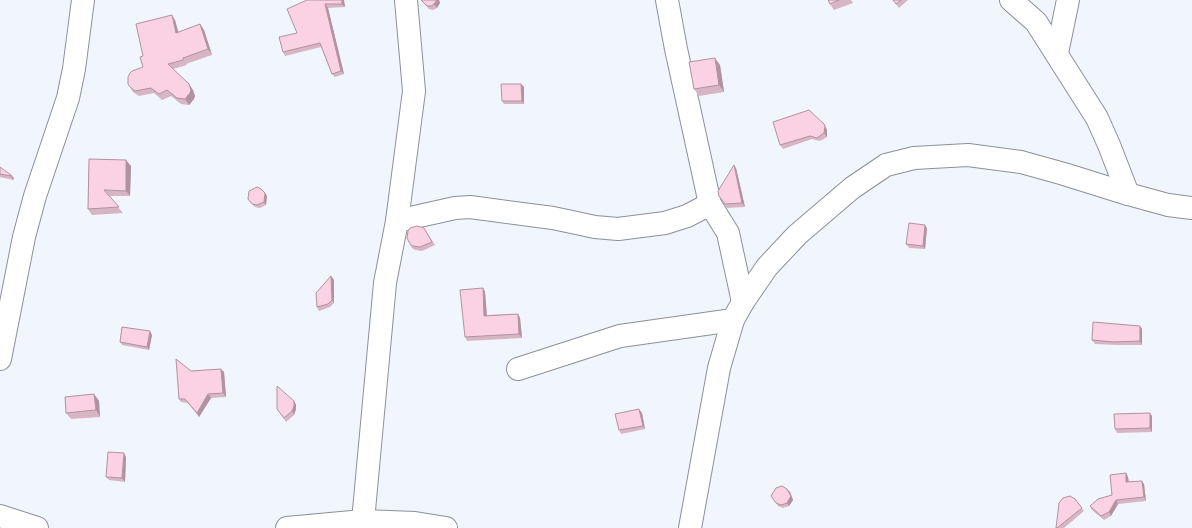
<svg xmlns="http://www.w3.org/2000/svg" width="1192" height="528" font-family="Barlow,sans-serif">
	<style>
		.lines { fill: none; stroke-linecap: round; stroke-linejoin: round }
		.street-casing { stroke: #8c9099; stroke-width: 24 }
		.street { stroke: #fff; stroke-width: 22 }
		.wall { fill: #d8b5c3 }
		.shaded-wall { fill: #b0939f }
		.building { fill: #fbd2e3; stroke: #b0939f }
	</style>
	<rect width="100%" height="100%" fill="#f1f5fd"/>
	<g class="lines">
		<g class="street-casing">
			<g id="street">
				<polyline points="667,0 676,49 710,204 728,233 743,302"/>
				<polyline points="1011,0 1036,22 1097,118 1109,145 1128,194 1168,205 1192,208"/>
				<polyline points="1057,53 1068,0"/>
				<polyline points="397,221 455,208 470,207 553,218 595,227 618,229 665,223 687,216 710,204"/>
				<polyline points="0,359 24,237 35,196 68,98 74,69 83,0"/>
				<polyline points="518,369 620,336 733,320"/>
				<polyline points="0,516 37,528"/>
				<polyline points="363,521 385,283 397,221 414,91 406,0"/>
				<polyline points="287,528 363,521 415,523 446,528"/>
				<polyline points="690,528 719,368 733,320 743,302 767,267 797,235 852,188 886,165 914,158 968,155 1021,162 1064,174 1128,194"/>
			</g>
		</g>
		<use href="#street" class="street"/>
	</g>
	<g class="wall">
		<polygon points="307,0 344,0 345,7 328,8 344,74 335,77 332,74 321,47 285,56 283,52 297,33"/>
		<polygon points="421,0 439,0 440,3 437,8 433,10 429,9"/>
		<polygon points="828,0 851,0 853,3 834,10 830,4"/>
		<polygon points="893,0 908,0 899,8"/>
		<polygon points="175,20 178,32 200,24 204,30 212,55 186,64 187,65 173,69 193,90 195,96 194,99 189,105 181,104 171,96 162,100 154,93 139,96 133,92 130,87 143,67 143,56"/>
		<polygon points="720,65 724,92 699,96 694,89"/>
		<polygon points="521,84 524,87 524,104 504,104 502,101"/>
		<polygon points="824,124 827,130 827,137 820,141 812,139 783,149 780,145"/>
		<polygon points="89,159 131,166 130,196 109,196 123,213 92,215 88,209"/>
		<polygon points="0,167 14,178 13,180 0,177"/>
		<polygon points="736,168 745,207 727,208 719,196"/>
		<polygon points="265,193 267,196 266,205 260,208 255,207 248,199"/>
		<polygon points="927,228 925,249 909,248 906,244"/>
		<polygon points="426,231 435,245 422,251 415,250 412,248 410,244"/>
		<polygon points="331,276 334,280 334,303 330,307 319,311 317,307"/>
		<polygon points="483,288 485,292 487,315 518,314 520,318 522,338 467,341 465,337"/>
		<polygon points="1140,326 1142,329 1142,345 1117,345 1095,344 1092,340"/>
		<polygon points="152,335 149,350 122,345 120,342"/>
		<polygon points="221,369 224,372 226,397 211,398 199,417 188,403 181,402 179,399 191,371"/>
		<polygon points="94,394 99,401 100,417 71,419 66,413"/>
		<polygon points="294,401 296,405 296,409 294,415 286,422 277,409"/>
		<polygon points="642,413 645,429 621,434 619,430"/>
		<polygon points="1152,416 1152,432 1117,433 1115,429"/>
		<polygon points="126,457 125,482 109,480 106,477"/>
		<polygon points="1126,473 1128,477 1129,482 1144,484 1146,501 1118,504 1111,516 1104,520 1092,510 1090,506 1112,495"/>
		<polygon points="787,489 790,492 793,500 789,506 783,508 778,506 771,496"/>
		<polygon points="1075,499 1084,511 1064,528 1056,528"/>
	</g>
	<g class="shaded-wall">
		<polygon points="342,0 344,0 345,7 342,4"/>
		<polygon points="437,0 439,0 440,3 437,8 434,4"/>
		<polygon points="325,4 328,8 344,74 341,71"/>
		<polygon points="172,15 175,20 180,38 176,33"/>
		<polygon points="200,24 204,30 212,55 208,49"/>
		<polygon points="715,58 720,65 724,92 719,85"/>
		<polygon points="189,84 193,90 195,96 194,99 189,105 185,99"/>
		<polygon points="521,84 524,87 524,104 522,101"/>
		<polygon points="824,124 827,130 827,137 824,133"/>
		<polygon points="126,160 131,166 130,196 126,191"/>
		<polygon points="734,165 736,168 745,207 742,203"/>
		<polygon points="11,175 14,178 13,180 11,176"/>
		<polygon points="265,193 267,196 266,205 264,202"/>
		<polygon points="925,225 927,228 925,249 923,246"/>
		<polygon points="331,276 334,280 334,303 332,300"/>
		<polygon points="483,288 485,292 487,319 484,316"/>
		<polygon points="518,314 520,318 522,338 519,334"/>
		<polygon points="1140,326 1142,329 1142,345 1140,341"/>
		<polygon points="150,331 152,335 149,350 147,347"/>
		<polygon points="221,369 224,372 226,397 223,393"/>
		<polygon points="94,394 99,401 100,417 96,410"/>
		<polygon points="208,394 211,398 199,417 197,413"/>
		<polygon points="294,401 296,405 296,409 294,415 292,411"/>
		<polygon points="639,409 642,413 645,429 643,426"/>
		<polygon points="1150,413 1152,416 1152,432 1150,428"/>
		<polygon points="124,453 126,457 125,482 122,478"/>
		<polygon points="1126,473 1128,477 1129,486 1126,482"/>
		<polygon points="1142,481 1144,484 1146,501 1144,497"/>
		<polygon points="787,489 790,492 793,500 789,506 787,503"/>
		<polygon points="1116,500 1118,504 1111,516 1109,512"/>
	</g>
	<g class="building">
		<polygon points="307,0 342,0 342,4 325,4 341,71 332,74 320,43 283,52 279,37 297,33 287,9"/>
		<polygon points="421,0 437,0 434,4 431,6 427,6"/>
		<polygon points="828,0 839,0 830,4"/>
		<polygon points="893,0 901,0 896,4"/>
		<polygon points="172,15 176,33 200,24 208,49 183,58 183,60 168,64 189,84 191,90 190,93 185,99 177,98 167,90 159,94 151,88 135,91 130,87 128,84 128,77 130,73 132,71 143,67 140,57 143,56 136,24"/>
		<polygon points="715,58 719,85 694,89 689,62"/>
		<polygon points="501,84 521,84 522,101 502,101"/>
		<polygon points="809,110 824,124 825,126 824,133 817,138 810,136 780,145 773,122"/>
		<polygon points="89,159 126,160 126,191 104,190 119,207 88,209"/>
		<polygon points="734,165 742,203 725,204 719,196 718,191"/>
		<polygon points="0,167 11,175 11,176 0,174"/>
		<polygon points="257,187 261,189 265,193 264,202 257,205 252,204 248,199 249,191"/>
		<polygon points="909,223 925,225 923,246 906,244"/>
		<polygon points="417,226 424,228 432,242 420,247 413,246 410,244 407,238 408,231 410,228"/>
		<polygon points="331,276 332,300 328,304 317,307 316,293"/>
		<polygon points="483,288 484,316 518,314 519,334 465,337 460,290"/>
		<polygon points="1093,322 1140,326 1140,341 1114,342 1092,340"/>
		<polygon points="122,327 150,331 147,347 120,342"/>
		<polygon points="176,359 191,371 221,369 223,393 208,394 197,413 185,399 179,399"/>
		<polygon points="277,386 294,401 294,406 292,411 284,418 277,409"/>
		<polygon points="94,394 96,410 66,413 65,397"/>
		<polygon points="639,409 643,426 619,430 615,414"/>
		<polygon points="1150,413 1150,428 1115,429 1114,414"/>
		<polygon points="108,452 124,453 122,478 106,477"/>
		<polygon points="1126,473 1126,482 1142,481 1144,497 1116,500 1109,512 1101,516 1090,506 1098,499 1112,495 1110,475"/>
		<polygon points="782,486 787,489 791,496 787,503 781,505 776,503 771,496 776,488"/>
		<polygon points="1070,496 1075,499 1082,508 1057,528 1056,528 1059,503 1063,498"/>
	</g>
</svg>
